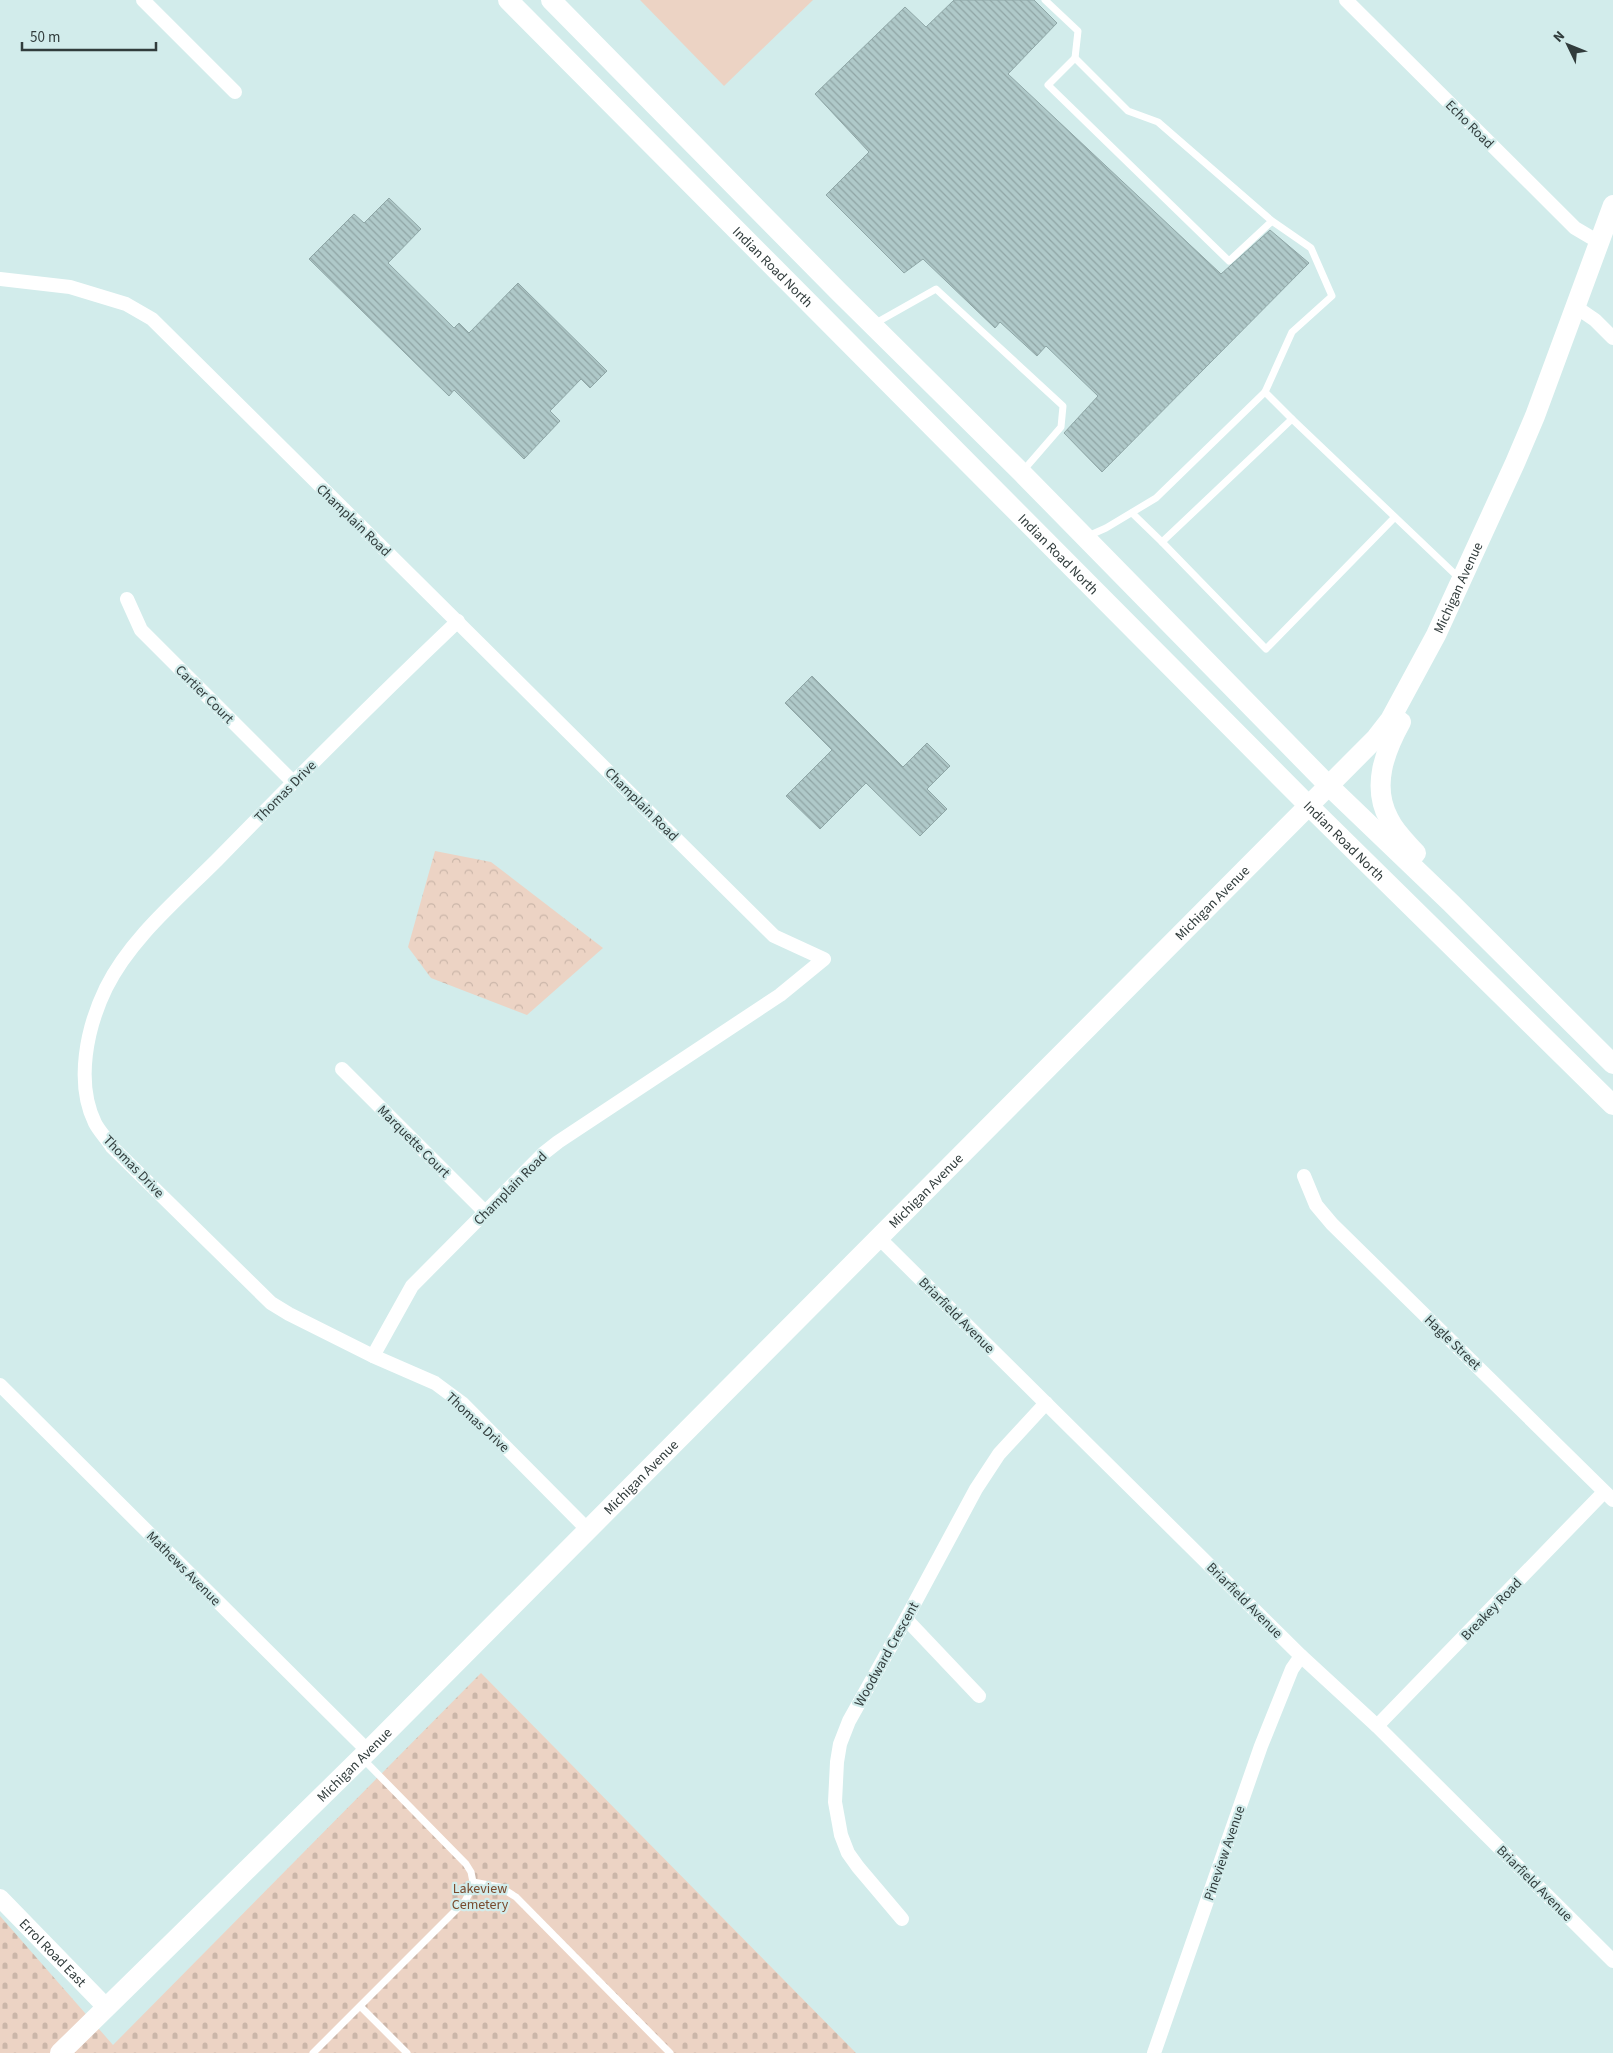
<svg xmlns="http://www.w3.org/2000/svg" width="1613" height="2053" font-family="'Source Sans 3',sans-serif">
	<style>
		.forest { fill: url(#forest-crowns) }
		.cemetery { fill: url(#cemetery-stones) }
		.pitch { fill: #ecd3c4 }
		.building { fill: url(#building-back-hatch); stroke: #8fa7a7 }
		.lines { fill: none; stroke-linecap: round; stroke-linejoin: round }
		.service { stroke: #fff; stroke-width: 7 }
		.minor { stroke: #fff; stroke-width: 14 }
		.tertiary { stroke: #fff; stroke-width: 18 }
		.secondary { stroke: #fff; stroke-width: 20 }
		.labels { text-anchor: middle; stroke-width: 4.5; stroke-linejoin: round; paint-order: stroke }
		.street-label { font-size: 14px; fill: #313c3c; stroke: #d2eceb }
		.park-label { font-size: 14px; fill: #794a2d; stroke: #d2eceb }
	</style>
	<defs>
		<pattern id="forest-crowns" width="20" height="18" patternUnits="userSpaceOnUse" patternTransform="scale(1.25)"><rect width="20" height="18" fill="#ecd3c4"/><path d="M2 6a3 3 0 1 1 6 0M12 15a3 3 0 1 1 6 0" fill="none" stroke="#cbb6a9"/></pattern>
		<pattern id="cemetery-stones" width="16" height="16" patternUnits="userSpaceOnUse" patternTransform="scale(1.25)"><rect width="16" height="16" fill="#ecd3c4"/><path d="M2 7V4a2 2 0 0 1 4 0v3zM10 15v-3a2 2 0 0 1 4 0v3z" fill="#cbb6a9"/></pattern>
		<pattern id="building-back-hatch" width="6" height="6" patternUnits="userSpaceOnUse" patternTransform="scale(1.25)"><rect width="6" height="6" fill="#afc9c9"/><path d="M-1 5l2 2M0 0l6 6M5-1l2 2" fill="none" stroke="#8fa4a4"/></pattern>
	</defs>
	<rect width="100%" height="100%" fill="#d2eceb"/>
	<polygon class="forest" points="435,851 491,862 603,948 527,1015 431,978 408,947"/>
	<polygon class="cemetery" points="481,1673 856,2053 0,2053 0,1916 113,2045"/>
	<polygon class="pitch" points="640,0 813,0 724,86"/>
	<g class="building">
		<polygon points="954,0 1034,0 1057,23 1008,74 1221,274 1270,230 1309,263 1102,472 1064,433 1098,396 1046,346 1037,356 1000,322 995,328 923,259 904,273 826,195 869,152 815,94 905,7 926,27"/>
		<polygon points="389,198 421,229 388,263 454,328 459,323 469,333 518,283 607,371 590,388 581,379 550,411 560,421 524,459 454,390 449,396 309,259 354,214 364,223"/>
		<polygon points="812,676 903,767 927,743 950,766 927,789 947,809 920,836 866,783 820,829 786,796 832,750 785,703"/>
	</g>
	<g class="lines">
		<g class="service">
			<polyline points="1045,0 1078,31 1075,58"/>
			<polyline points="874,324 936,289 1063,406 1061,427 1022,472"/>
			<polyline points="1265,392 1292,419"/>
			<polyline points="1132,513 1162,542"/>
			<polyline points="1395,517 1266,649 1162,542 1292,419 1459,578"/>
			<polyline points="1088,536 1106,528 1156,498 1265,392 1292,332 1332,296 1311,248 1272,221 1158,122 1128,111 1075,58 1048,85 1229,261 1272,221"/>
			<polyline points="363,1759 466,1864 471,1872 473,1882 500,1887 516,1897 670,2053"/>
			<polyline points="361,2007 407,2053"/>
			<polyline points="313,2053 465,1901 471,1890 473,1882"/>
		</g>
		<g class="minor">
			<polyline points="143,0 235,92"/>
			<polyline points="1346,0 1575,228 1592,238 1600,241"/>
			<polyline points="0,279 70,287 126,304 152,319 774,936 824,959 780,995 558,1142 544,1153 412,1286 373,1356"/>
			<polyline points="1576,307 1595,320 1613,338"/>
			<polyline points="127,599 141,630 293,782"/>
			<path d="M458 621C376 699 296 779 217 860 178 899 130 939 106 988 87 1027 75 1082 95 1123 99 1131 107 1139 112 1147L271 1303 289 1314 373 1356 435 1383 462 1403 587 1529"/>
			<polyline points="342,1069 485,1212"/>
			<polyline points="1304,1176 1316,1205 1332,1224 1613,1500"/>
			<polyline points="879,1238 1301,1656 1377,1726 1613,1961"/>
			<polyline points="0,1385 368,1751"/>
			<polyline points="906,1619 979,1696"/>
			<polyline points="1377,1726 1604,1492"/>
			<polyline points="902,1919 858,1867 848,1853 841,1835 835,1802 837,1762 840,1744 849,1721 906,1619 976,1489 999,1454 1046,1403"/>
			<polyline points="1154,2053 1261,1746 1292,1669 1301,1656"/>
		</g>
		<path class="tertiary" id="s1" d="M0 1898 106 2007"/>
		<g class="secondary">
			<path id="s2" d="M508 0 1310 807 1613 1105"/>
			<polyline points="551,0 839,292 1022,473 1330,787 1451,903 1613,1064"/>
			<path d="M1401 722C1385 751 1371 786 1389 819 1395 832 1406 842 1416 853"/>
			<path id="s3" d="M60 2053 368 1751 1376 738 1390 720 1436 635 1515 463 1535 416 1613 205"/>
		</g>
	</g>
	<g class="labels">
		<g class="street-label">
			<text transform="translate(1470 124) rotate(45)" y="5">Echo Road</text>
			<text dy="5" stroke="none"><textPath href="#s2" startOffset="376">Indian Road North</textPath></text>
			<text transform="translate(354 520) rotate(44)" y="5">Champlain Road</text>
			<text dy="5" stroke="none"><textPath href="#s2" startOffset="781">Indian Road North</textPath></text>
			<text dy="5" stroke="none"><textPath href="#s3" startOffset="2032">Michigan Avenue</textPath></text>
			<text transform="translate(205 694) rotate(45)" y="5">Cartier Court</text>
			<text transform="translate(285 791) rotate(-45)" y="5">Thomas Drive</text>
			<text transform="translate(642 804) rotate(45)" y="5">Champlain Road</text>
			<text dy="5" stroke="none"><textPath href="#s2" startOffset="1186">Indian Road North</textPath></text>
			<text dy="5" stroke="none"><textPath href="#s3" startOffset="1628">Michigan Avenue</textPath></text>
			<text transform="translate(414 1141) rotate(45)" y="5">Marquette Court</text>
			<text transform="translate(134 1166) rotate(46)" y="5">Thomas Drive</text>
			<text transform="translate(510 1188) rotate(-45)" y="5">Champlain Road</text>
			<text dy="5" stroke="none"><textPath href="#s3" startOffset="1222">Michigan Avenue</textPath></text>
			<text transform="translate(957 1315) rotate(45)" y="5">Briarfield Avenue</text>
			<text transform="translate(1453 1342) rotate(44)" y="5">Hagle Street</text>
			<text transform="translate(478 1422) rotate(43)" y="5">Thomas Drive</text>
			<text dy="5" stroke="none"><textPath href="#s3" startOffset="818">Michigan Avenue</textPath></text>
			<text transform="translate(184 1568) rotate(45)" y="5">Mathews Avenue</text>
			<text transform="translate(1245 1600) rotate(45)" y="5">Briarfield Avenue</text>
			<text transform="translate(1491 1609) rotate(-46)" y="5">Breakey Road</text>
			<text transform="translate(886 1654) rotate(-61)" y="5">Woodward Crescent</text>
			<text dy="5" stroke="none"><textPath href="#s3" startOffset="412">Michigan Avenue</textPath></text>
			<text transform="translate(1224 1853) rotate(-71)" y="5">Pineview Avenue</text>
			<text transform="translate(1535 1883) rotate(45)" y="5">Briarfield Avenue</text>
			<text dy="5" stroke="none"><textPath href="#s1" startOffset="76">Errol Road East</textPath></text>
		</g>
		<g class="park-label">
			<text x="480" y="1893">Lakeview<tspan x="480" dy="16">Cemetery</tspan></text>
		</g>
	</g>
	<g transform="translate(1568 45) rotate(313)" stroke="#d2eceb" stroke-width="4" paint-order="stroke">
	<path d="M0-4L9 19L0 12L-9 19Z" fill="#313c3c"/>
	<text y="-8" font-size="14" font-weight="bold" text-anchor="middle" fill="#313c3c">N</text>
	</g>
	<path d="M22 42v8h134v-8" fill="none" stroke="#313c3c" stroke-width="2.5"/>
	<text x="30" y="42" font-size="15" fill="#313c3c" stroke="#d2eceb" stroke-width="4" paint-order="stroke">50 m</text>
</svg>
